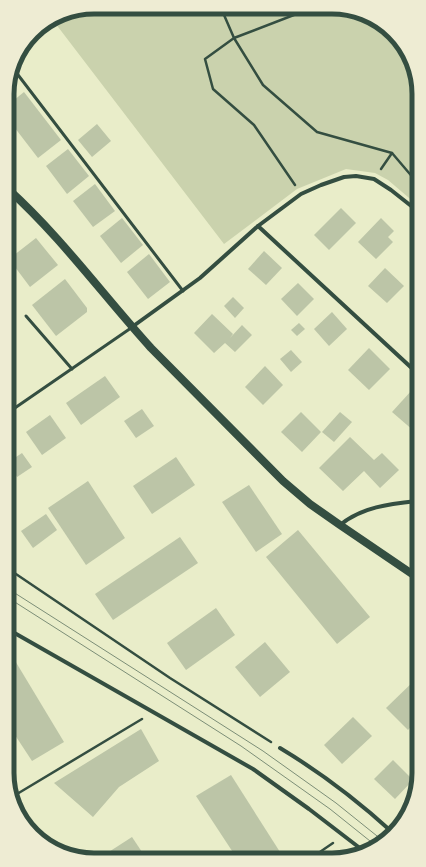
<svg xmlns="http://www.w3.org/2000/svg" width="426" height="867" font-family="Merriweather,serif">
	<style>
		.green { fill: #cad2ad }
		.building { fill: #bcc5a7 }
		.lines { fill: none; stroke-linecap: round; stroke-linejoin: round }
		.path { stroke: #344e41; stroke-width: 2.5 }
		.service { stroke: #344e41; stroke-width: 3 }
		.minor { stroke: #344e41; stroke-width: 4 }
		.secondary { stroke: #344e41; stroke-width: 8 }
		.tram { stroke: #7c8e77; stroke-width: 1 }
		.rim { fill: none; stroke: #344e41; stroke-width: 5 }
	</style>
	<rect width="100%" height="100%" fill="#e9edc9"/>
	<polygon class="green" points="94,7 349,9 390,29 414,66 415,203 388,180 375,173 346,169 297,189 224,244 52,19 61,14"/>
	<g class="building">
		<polygon points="10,74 17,82 8,89 8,83"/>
		<polygon points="24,92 61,140 38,158 8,119 8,105"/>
		<polygon points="97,124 111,141 92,157 78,140"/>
		<polygon points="68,149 89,176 67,194 46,166"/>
		<polygon points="95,184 115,211 93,227 73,201"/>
		<polygon points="341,208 356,223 329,250 314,235"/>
		<polygon points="122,218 143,245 121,263 100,236"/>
		<polygon points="381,218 394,231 388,237 393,242 376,259 358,242"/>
		<polygon points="36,238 58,265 30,287 9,259"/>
		<polygon points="264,251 282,268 266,285 248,269"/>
		<polygon points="149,254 170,282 148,299 127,272"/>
		<polygon points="385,268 404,286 387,303 368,286"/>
		<polygon points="65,279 87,308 87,312 56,336 32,305"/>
		<polygon points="298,283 314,299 297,316 281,299"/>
		<polygon points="233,297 244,308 235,318 224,306"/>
		<polygon points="332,312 347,329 329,346 314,329"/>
		<polygon points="212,314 233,334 230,338 242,325 252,335 235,352 225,343 214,353 194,333"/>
		<polygon points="299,323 305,329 297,336 291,330"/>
		<polygon points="369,348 390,369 369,390 348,370"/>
		<polygon points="291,350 302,362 291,372 280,359"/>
		<polygon points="265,366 283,385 263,405 245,387"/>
		<polygon points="105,376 120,397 81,425 66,403"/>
		<polygon points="412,390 416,394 417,428 414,431 392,412"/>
		<polygon points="142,409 154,426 136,438 124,421"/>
		<polygon points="301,412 321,432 302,452 281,432"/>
		<polygon points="340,412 352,422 334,442 322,432"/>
		<polygon points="50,415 66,438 42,455 26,432"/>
		<polygon points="350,437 374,460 382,453 399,470 380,488 364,471 343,491 319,468"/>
		<polygon points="22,453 32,467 17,477 14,472 10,475 10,461"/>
		<polygon points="176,457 195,485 152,514 133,486"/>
		<polygon points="88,481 125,538 86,565 48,508"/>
		<polygon points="249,485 282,534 256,552 222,502"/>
		<polygon points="46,514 57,530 33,548 21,531"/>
		<polygon points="298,530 370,617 337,644 266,557"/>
		<polygon points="180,537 198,563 113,620 95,594"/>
		<polygon points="216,608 235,635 186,670 167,643"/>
		<polygon points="265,642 290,672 260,697 235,667"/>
		<polygon points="14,659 64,742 32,761 11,729 11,661"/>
		<polygon points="418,677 418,719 408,730 386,708"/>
		<polygon points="353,717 372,736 342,764 324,745"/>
		<polygon points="141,729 159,761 119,787 93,817 54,783"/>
		<polygon points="393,760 413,780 395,799 374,779"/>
		<polygon points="231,775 280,852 273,857 236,857 196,796"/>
		<polygon points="132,837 146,858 102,859 101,857"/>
	</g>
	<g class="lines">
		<g class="path">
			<polyline points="221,8 234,38 263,85 317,132 392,153 415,180"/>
			<polyline points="381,169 392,153"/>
			<polyline points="295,185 254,125 213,89 205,59 234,38 312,8"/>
			<polyline points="10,570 170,678 271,742"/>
			<polyline points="12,797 142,719"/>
			<polyline points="314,856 333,843"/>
		</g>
		<g class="service">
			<polyline points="12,67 183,291"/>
			<polyline points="26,316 72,369"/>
			<polyline points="9,412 131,328"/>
		</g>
		<g class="minor">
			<polyline points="258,226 416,372"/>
			<polyline points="132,327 200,278 258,226 301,194 321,185 344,177 356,176 374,179 391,190 415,209"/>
			<path d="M340 525C362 507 389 504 417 501"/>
			<polyline points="11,631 253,769 309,809 365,852"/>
			<path d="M280 748C320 772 358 801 392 832"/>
		</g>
		<path class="secondary" d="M8 189C61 237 103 295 151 348L283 481 310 504 340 525 418 578"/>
		<g class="tram">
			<polyline points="10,590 263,751 336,803 382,840"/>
			<polyline points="10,599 241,746 330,809 375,845"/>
		</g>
	</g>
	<path d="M0 0H426V867H0ZM94 14H332A80 80 0 0 1 412 94V773A80 80 0 0 1 332 853H94A80 80 0 0 1 14 773V94A80 80 0 0 1 94 14Z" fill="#eeecd3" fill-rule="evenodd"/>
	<path class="rim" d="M94 14H332A80 80 0 0 1 412 94V773A80 80 0 0 1 332 853H94A80 80 0 0 1 14 773V94A80 80 0 0 1 94 14Z"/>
</svg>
